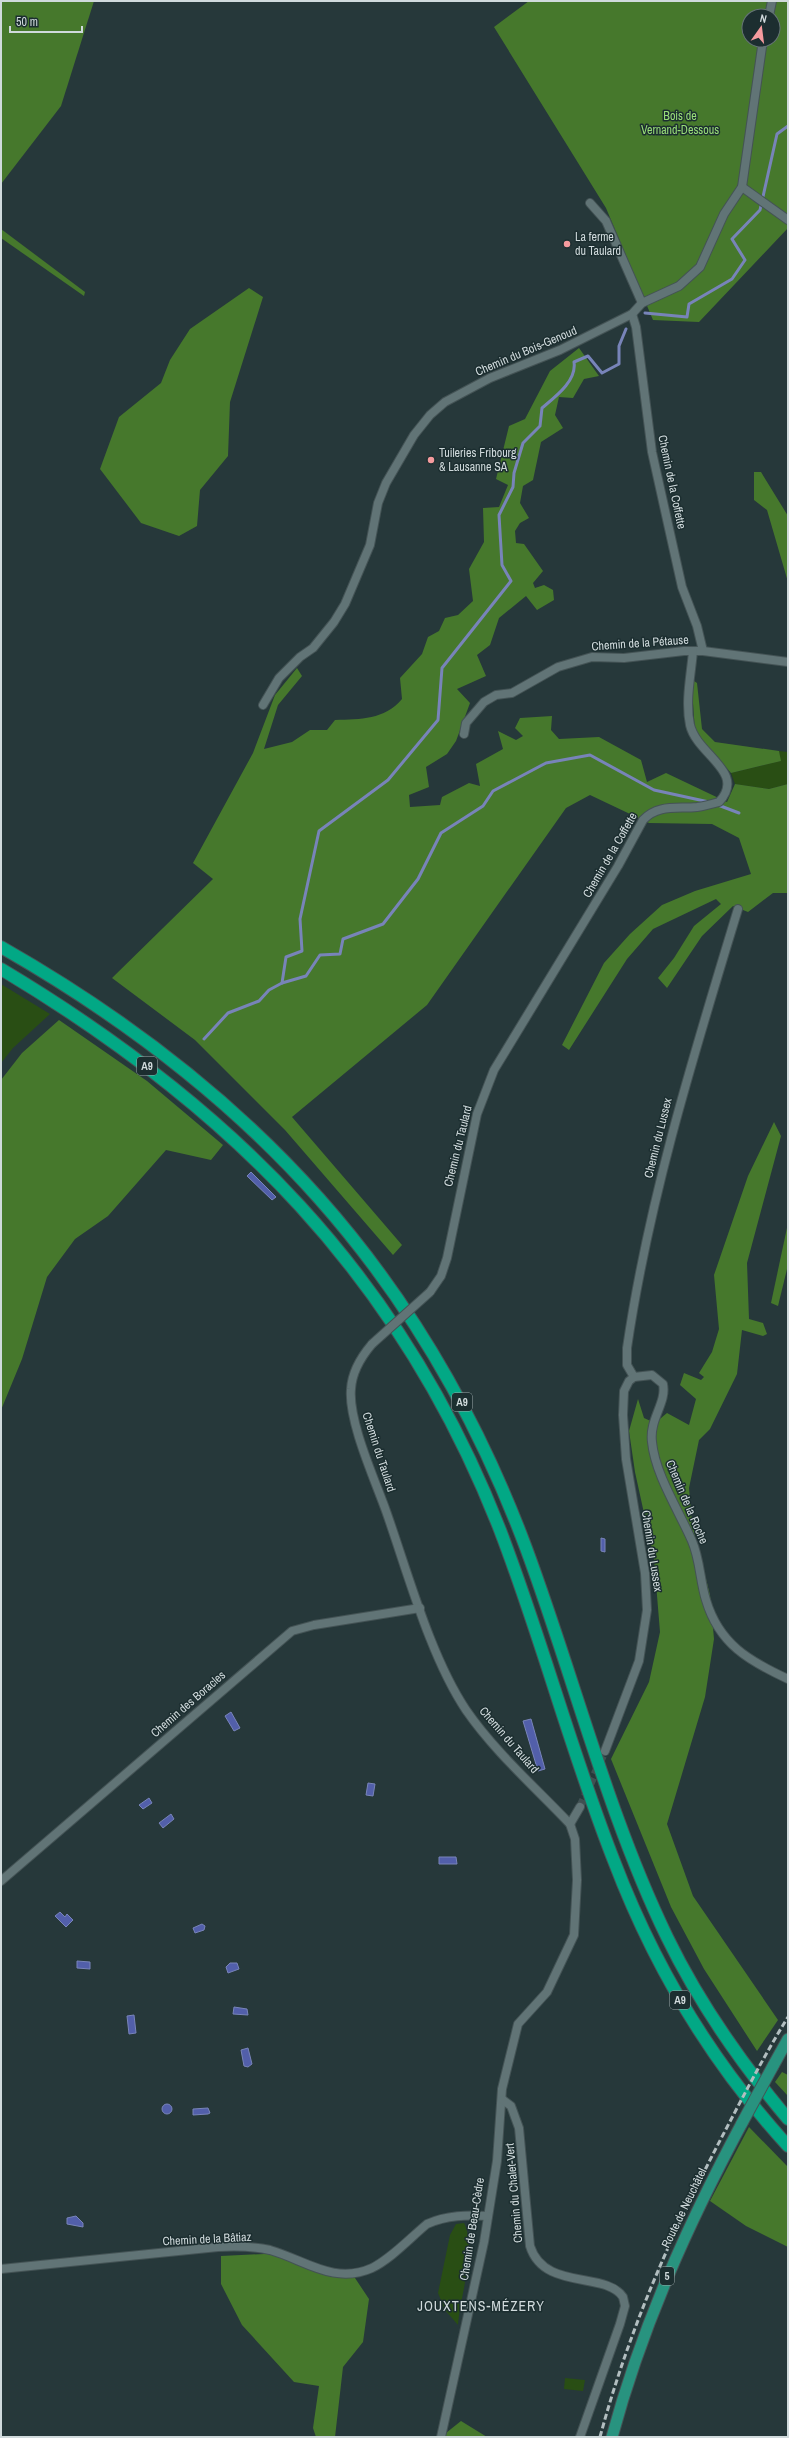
<svg xmlns="http://www.w3.org/2000/svg" width="789" height="2438" font-family="'Archivo Narrow',sans-serif">
	<style>
		.green { fill: #294e14 }
		.forest { fill: #46782c; fill-rule: evenodd }
		.water { fill: #525faa; stroke: #7884b9 }
		.lines { fill: none; stroke-linecap: round; stroke-linejoin: round }
		.stream { stroke: #7884b9; stroke-width: 3 }
		.minor-tunnel { stroke: #405052; stroke-width: 8; stroke-dasharray: 8 4; stroke-linecap: butt }
		.minor-casing { stroke: #445355; stroke-width: 10 }
		.primary-casing { stroke: #445355; stroke-width: 13 }
		.motorway-casing { stroke: #445355; stroke-width: 14 }
		.minor { stroke: #617476; stroke-width: 8 }
		.primary { stroke: #28937f; stroke-width: 11 }
		.motorway { stroke: #02a885; stroke-width: 12 }
		.rail { stroke: #b2bec0; stroke-width: 3; stroke-dasharray: 6 3; stroke-linecap: butt }
		.minor-bridge-casing { stroke: #445355; stroke-width: 10; stroke-linecap: butt }
		.primary-bridge-casing { stroke: #445355; stroke-width: 13; stroke-linecap: butt }
		.minor-bridge { stroke: #617476; stroke-width: 8 }
		.primary-bridge { stroke: #28937f; stroke-width: 11 }
		.poi-dot { fill: #f59b9e; stroke: #1c2e30; stroke-width: 1.5 }
		.labels { text-anchor: middle; stroke-width: 3; stroke-linejoin: round; paint-order: stroke }
		.shield { fill: #1c2e30; stroke: #9aa6a8; stroke-width: 1 }
		.shield-label { font-size: 11px; font-weight: bold; fill: #d0dadc }
		.park-label { font-size: 12px; fill: #99de79; stroke: #1c2e30 }
		.poi-label { font-size: 12px; fill: #d0dadc; stroke: #1c2e30; text-anchor: start }
		.street-label { font-size: 12px; fill: #d0dadc; stroke: #1c2e30 }
		.quarter-label { font-size: 14px; letter-spacing: 1px; fill: #d0dadc; stroke: #1c2e30 }
	</style>
	<rect width="100%" height="100%" fill="#26383a"/>
	<g class="green">
		<polygon points="779,751 788,752 788,784 769,789 735,784 731,773 780,761"/>
		<polygon points="1,984 50,1014 13,1048 1,1063"/>
		<path d="M464 2223C477 2249 460 2296 458 2325L445 2310 438 2293 450 2235 456 2224Z"/>
		<polygon points="565,2378 585,2380 583,2391 564,2389"/>
	</g>
	<g class="forest">
		<polygon points="1,1 94,1 61,106 1,184"/>
		<path d="M529 1H788V228L699 322 653 320 606 208 494 27ZM749 16H773V40H749Z"/>
		<polygon points="1,229 85,292 84,296 1,238"/>
		<polygon points="249,288 263,297 230,402 228,456 200,490 197,526 179,536 141,523 100,469 119,417 161,383 170,360 190,329"/>
		<path d="M579 348 599 376 584 379 573 398 559 397 555 415 563 428 541 442 533 480 523 486 520 503 529 518 520 523 515 531 516 543 524 544 543 571 533 583 535 588 544 585 553 590 554 600 537 610 526 596 499 618 490 645 477 655 486 676 457 689 470 703 456 741 447 754 426 767 429 787 409 795 410 807 440 805 442 797 469 783 480 786 476 764 503 749 498 731 516 740 523 736 515 728 520 718 552 716 551 730 559 739 599 737 641 760 647 782 666 773 727 802 735 784 769 789 788 784V893H773L748 912 733 906 702 936 667 988 658 978 674 958 694 926 721 904 716 899 653 929 627 959 569 1050 562 1045 604 963 630 934 662 905 695 891 751 874 739 838 712 824 649 823 590 795 566 808 427 1005 292 1117 402 1245 393 1255 285 1130 195 1040 112 978 213 879 193 863 253 753 275 695 297 668 302 676 278 705 264 749 292 742 310 730H327L335 720C361 719 384 720 402 699L400 678 422 654 428 637 439 631 445 618 458 615 473 601 469 569 484 542 483 508 499 507 508 485 496 479 509 426 525 419 550 371Z"/>
		<polygon points="754,472 761,472 788,516 788,582 767,510 754,500"/>
		<polygon points="694,681 697,683 702,729 715,742 779,751 781,761 731,773 695,732 692,689"/>
		<polygon points="59,1020 147,1081 223,1145 211,1160 166,1150 108,1216 75,1239 47,1277 22,1359 1,1410 1,1080 22,1053"/>
		<polygon points="774,1122 781,1136 747,1263 749,1319 763,1323 767,1334 763,1336 742,1330 737,1374 710,1429 699,1440 689,1488 692,1523 710,1595 714,1639 705,1697 667,1824 693,1896 778,2020 757,2051 704,1969 671,1907 611,1759 649,1682 660,1632 654,1559 635,1472 629,1431 638,1399 644,1418 655,1423 667,1413 689,1425 696,1399 680,1385 684,1373 701,1380 704,1377 699,1373 712,1352 719,1329 714,1275 748,1176"/>
		<polygon points="788,1223 788,1265 778,1306 771,1303"/>
		<polygon points="782,2072 788,2075 788,2096 775,2082"/>
		<polygon points="749,2127 788,2167 788,2247 746,2226 710,2201"/>
		<polygon points="285,2253 355,2278 369,2299 363,2342 343,2367 335,2437 316,2437 313,2428 319,2386 294,2382 242,2325 221,2284 221,2256"/>
		<polygon points="461,2421 487,2437 445,2437 446,2433"/>
	</g>
	<g class="water">
		<polygon points="251,1172 276,1197 272,1200 247,1176"/>
		<polygon points="601,1538 605,1539 605,1552 601,1551"/>
		<polygon points="231,1712 240,1728 234,1731 225,1716"/>
		<polygon points="531,1719 545,1769 538,1771 523,1721"/>
		<polygon points="368,1783 375,1784 373,1796 366,1795"/>
		<polygon points="149,1798 152,1803 143,1809 139,1805"/>
		<polygon points="171,1814 174,1819 163,1828 159,1823"/>
		<polygon points="439,1857 456,1857 457,1864 439,1864"/>
		<polygon points="60,1912 65,1917 67,1914 73,1920 66,1927 55,1916"/>
		<polygon points="202,1924 205,1926 204,1930 195,1933 193,1928"/>
		<polygon points="77,1961 90,1962 90,1969 77,1968"/>
		<polygon points="230,1963 237,1963 239,1969 228,1973 226,1967"/>
		<polygon points="234,2007 247,2009 248,2015 233,2014"/>
		<polygon points="134,2015 136,2033 129,2034 127,2016"/>
		<polygon points="248,2048 252,2064 248,2067 244,2066 241,2050"/>
		<circle cx="167" cy="2109" r="5"/>
		<polygon points="208,2108 210,2113 208,2114 193,2115 193,2109"/>
		<polygon points="76,2216 83,2223 83,2227 67,2224 67,2218"/>
	</g>
	<g class="lines">
		<g class="stream">
			<polyline points="645,313 687,317 689,304 732,279 745,260 732,239 760,210 777,134 788,126"/>
			<polyline points="718,805 739,813"/>
			<path d="M282 983 286 957 302 951 300 919 319 831 388 780 438 720 442 668 511 581 502 565 499 515 513 487 514 473 523 443 540 426 542 408C555 397 577 381 574 362L588 356 602 373 619 364V346L626 329"/>
			<polyline points="204,1039 228,1013 259,1001 269,990 282,983 306,976 320,955 340,954 343,939 383,924 418,879 441,833 483,806 493,791 546,763 590,755 654,790 709,802"/>
		</g>
		<polyline class="minor-tunnel" points="580,1807 605,1751"/>
		<g class="minor-casing">
			<g id="minor">
				<polyline points="769,16 772,1"/>
				<polyline points="742,187 788,220"/>
				<polyline points="590,203 606,221 642,303"/>
				<polyline points="632,314 636,327 652,452 682,587 697,626 703,651"/>
				<polyline points="263,705 279,678 300,657 313,648 334,622 345,604 370,545 378,503 386,483 414,435 430,415 445,402 490,378 560,350 632,314 642,303 679,286 700,267 724,214 742,187 763,40"/>
				<polyline points="464,734 466,723 484,702 496,695 512,693 558,667 592,657 624,658 684,651 703,651 788,662"/>
				<path d="M430 1292 441 1276 447 1258 477 1114 494 1070 618 866 643 820C658 804 677 809 697 807 705 806 712 804 719 802 747 772 697 755 690 725 685 701 691 675 693 651"/>
				<path d="M372 1344C361 1357 352 1371 351 1389 348 1421 375 1480 386 1511 408 1573 430 1656 466 1710 495 1752 535 1787 570 1824L575 1839 577 1880 574 1935 547 1992 518 2024 502 2089 497 2161 484 2242 441 2437"/>
				<path d="M634 1377 627 1365V1348C649 1198 694 1054 738 909"/>
				<path d="M605 1751 639 1661 647 1610 645 1573 626 1459 623 1415 624 1391 629 1381 634 1377 652 1375 663 1384C667 1403 649 1419 652 1442 655 1474 679 1511 692 1541 700 1559 700 1581 706 1600 719 1644 749 1661 788 1679"/>
				<polyline points="570,1824 580,1807"/>
				<polyline points="1,1881 292,1631 314,1625 420,1608"/>
				<path d="M503 2100 511 2106 519 2128 530 2246C544 2291 606 2271 623 2297L625 2306 620 2324 580 2437"/>
				<path d="M1 2269 218 2247C236 2246 252 2246 270 2250 305 2260 334 2285 372 2268 392 2258 410 2238 427 2224 447 2215 467 2215 488 2216"/>
			</g>
		</g>
		<g class="primary-casing">
			<g id="primary">
				<polyline points="773,2066 788,2039"/>
				<path d="M612 2437C642 2326 688 2224 742 2123"/>
			</g>
		</g>
		<g class="motorway-casing">
			<g id="motorway">
				<path d="M1 947C252 1090 424 1275 526 1548 574 1677 607 1813 667 1937 699 2003 741 2063 788 2119"/>
				<path d="M1 969C232 1107 401 1276 500 1530 542 1639 571 1752 614 1861 654 1966 712 2063 788 2146"/>
			</g>
		</g>
		<use href="#minor" class="minor"/>
		<use href="#primary" class="primary"/>
		<use href="#motorway" class="motorway"/>
		<path class="rail" d="M600 2437C629 2329 673 2230 725 2131 745 2093 765 2054 788 2017"/>
		<g class="minor-bridge-casing">
			<polyline id="minor-bridge" points="372,1344 430,1292"/>
		</g>
		<g class="primary-bridge-casing">
			<polyline id="primary-bridge" points="742,2123 773,2066"/>
		</g>
		<use href="#minor-bridge" class="minor-bridge"/>
		<use href="#primary-bridge" class="primary-bridge"/>
	</g>
	<g class="poi-dot">
		<circle cx="567" cy="244" r="4"/>
		<circle cx="431" cy="460" r="4"/>
	</g>
	<g class="labels">
		<g class="shield">
			<rect x="137" y="1057" width="20" height="18" rx="3"/>
			<rect x="452" y="1393" width="20" height="18" rx="3"/>
			<rect x="670" y="1991" width="20" height="18" rx="3"/>
			<rect x="660" y="2267" width="14" height="18" rx="3"/>
		</g>
		<g class="shield-label">
			<text x="147" y="1070">A9</text>
			<text x="462" y="1406">A9</text>
			<text x="680" y="2004">A9</text>
			<text x="667" y="2280">5</text>
		</g>
		<g class="park-label">
			<text x="680" y="120">Bois de<tspan x="680" dy="14">Vernand-Dessous</tspan></text>
		</g>
		<g class="poi-label">
			<text x="575" y="241">La ferme<tspan x="575" dy="14">du Taulard</tspan></text>
			<text x="439" y="457">Tuileries Fribourg<tspan x="439" dy="14">&amp; Lausanne SA</tspan></text>
		</g>
		<g class="street-label">
			<text transform="translate(526 351) rotate(-23)" y="4">Chemin du Bois-Genoud</text>
			<text transform="translate(672 482) rotate(78)" y="4">Chemin de la Coffette</text>
			<text transform="translate(640 643) rotate(-4)" y="4">Chemin de la Pétause</text>
			<text transform="translate(610 855) rotate(-60)" y="4">Chemin de la Coffette</text>
			<text transform="translate(658 1138) rotate(-76)" y="4">Chemin du Lussex</text>
			<text transform="translate(458 1146) rotate(-76)" y="4">Chemin du Taulard</text>
			<text transform="translate(379 1452) rotate(72)" y="4">Chemin du Taulard</text>
			<text transform="translate(687 1502) rotate(67)" y="4">Chemin de la Roche</text>
			<text transform="translate(652 1551) rotate(81)" y="4">Chemin du Lussex</text>
			<text transform="translate(188 1704) rotate(-41)" y="4">Chemin des Boracles</text>
			<text transform="translate(509 1740) rotate(49)" y="4">Chemin du Taulard</text>
			<text transform="translate(514 2193) rotate(-95)" y="4">Chemin du Chalet-Vert</text>
			<text transform="translate(684 2208) rotate(-64)" y="4">Route de Neuchâtel</text>
			<text transform="translate(472 2229) rotate(-81)" y="4">Chemin de Beau-Cèdre</text>
			<text transform="translate(207 2239) rotate(-3)" y="4">Chemin de la Bâtiaz</text>
		</g>
		<g class="quarter-label">
			<text x="481" y="2311">JOUXTENS-MÉZERY</text>
		</g>
	</g>
	<rect width="789" height="2438" fill="none" stroke="#d0dadc" stroke-width="4"/>
	<g transform="translate(761 28) rotate(14)"><circle r="19" fill="#1c2e30" stroke="#647375"/>
	<path d="M0-3L7 15L0 10L-7 15Z" fill="#f59b9e"/>
	<text y="-6" font-size="11" font-weight="bold" text-anchor="middle" fill="#d0dadc">N</text>
	</g>
	<path d="M10 26v6h72v-6" fill="none" stroke="#d0dadc" stroke-width="2"/>
	<text x="16" y="26" font-size="12" fill="#d0dadc" stroke="#1c2e30" stroke-width="3" paint-order="stroke">50 m</text>
</svg>
